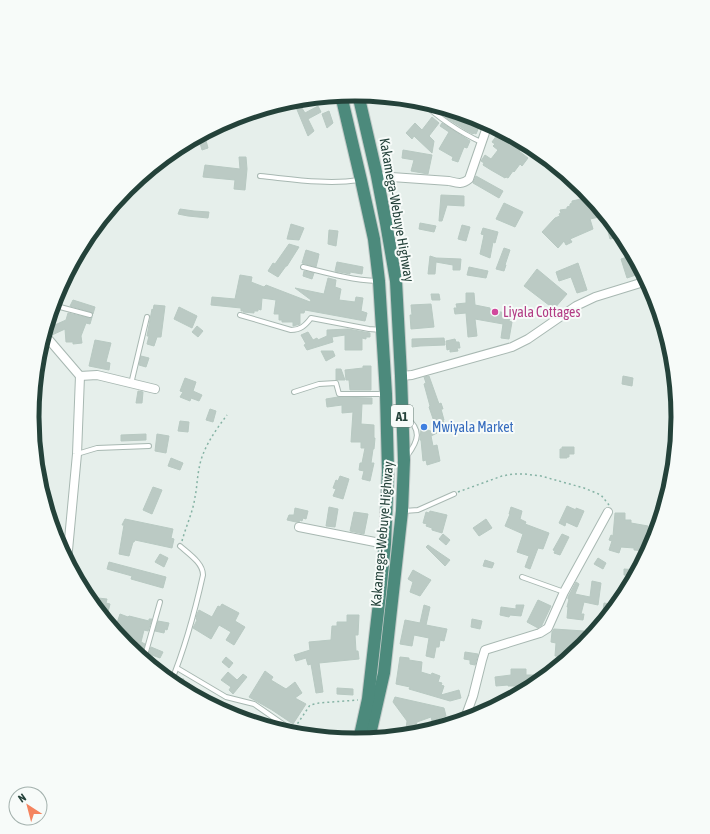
<svg xmlns="http://www.w3.org/2000/svg" width="710" height="834" font-family="'Asap Condensed',sans-serif">
	<style>
		.building { fill: #bbcac4; stroke: #b8c9c2 }
		.lines { fill: none; stroke-linecap: round; stroke-linejoin: round }
		.service-casing { stroke: #a8b8b2; stroke-width: 6 }
		.minor-casing { stroke: #a8b8b2; stroke-width: 10 }
		.trunk-casing { stroke: #c2cac8; stroke-width: 14 }
		.path { stroke: #86b3a5; stroke-width: 1.5; stroke-dasharray: 2 3; stroke-linecap: butt }
		.service { stroke: #fff; stroke-width: 4 }
		.minor { stroke: #fff; stroke-width: 8 }
		.trunk { stroke: #4c8a7c; stroke-width: 12 }
		.hotel-dot { fill: #d1479c; stroke: #f7fbf9; stroke-width: 1.5 }
		.shop-dot { fill: #3f7fe0; stroke: #f7fbf9; stroke-width: 1.5 }
		.labels { text-anchor: middle; stroke-width: 4; stroke-linejoin: round; paint-order: stroke }
		.shield { fill: #f7fbf9; stroke: #637a73; stroke-width: 1 }
		.shield-label { font-size: 13px; font-weight: bold; fill: #24423a }
		.street-label { font-size: 14px; fill: #24423a; stroke: #f7fbf9 }
		.hotel-label { font-size: 14px; fill: #b23c85; stroke: #f7fbf9; text-anchor: start }
		.shop-label { font-size: 14px; fill: #366cbe; stroke: #f7fbf9; text-anchor: start }
		.rim { fill: none; stroke: #24423a; stroke-width: 5 }
	</style>
	<rect width="100%" height="100%" fill="#e6efeb"/>
	<g class="building">
		<polygon points="293,100 297,100 305,113 318,106 321,112 308,119 314,131 308,136"/>
		<polygon points="450,110 467,115 465,120 479,127 476,134 474,133 473,134 467,131 445,117"/>
		<polygon points="329,111 333,123 327,128 322,114"/>
		<polygon points="432,117 439,123 429,136 434,141 432,153 414,136 412,139 406,133 415,123 422,130"/>
		<polygon points="442,123 470,141 467,148 464,147 458,162 452,160 453,157 439,149 449,132 440,126"/>
		<polygon points="204,133 208,148 202,150 198,136"/>
		<polygon points="497,135 499,137 500,136 514,147 518,140 524,143 519,151 528,158 522,166 520,164 514,172 513,171 508,178 506,177 505,178 491,170 483,165 484,163 481,161 485,155 491,159 498,150 493,146 495,144 492,142"/>
		<polygon points="403,150 432,155 428,174 411,171 414,160 402,158"/>
		<polygon points="239,157 246,157 247,169 245,190 234,189 235,180 203,177 205,165 240,169"/>
		<polygon points="476,176 503,191 499,198 473,183"/>
		<polygon points="441,195 464,196 464,206 447,205 442,221 439,221"/>
		<polygon points="590,197 591,208 594,212 602,211 623,236 610,239 604,216 590,219 593,229 570,239 572,242 566,245 564,241 558,248 542,232 555,218 560,216 559,214 561,213 560,210 567,209 567,207 570,206 570,204 572,203 572,201"/>
		<polygon points="504,203 523,212 515,227 496,219"/>
		<polygon points="180,209 194,211 209,212 208,218 188,216 178,214"/>
		<polygon points="420,223 436,226 434,232 419,229"/>
		<polygon points="291,224 304,228 299,240 287,239"/>
		<polygon points="462,225 470,227 466,241 458,239"/>
		<polygon points="483,228 498,232 495,243 493,242 490,258 480,254 484,235 481,234"/>
		<polygon points="329,230 338,231 336,246 328,244"/>
		<polygon points="289,244 299,247 287,266 286,266 278,277 268,271 273,263 275,264"/>
		<polygon points="504,248 510,250 505,265 506,265 504,271 496,269"/>
		<polygon points="306,250 319,254 318,259 316,267 302,263"/>
		<polygon points="633,255 642,273 627,278 621,259"/>
		<polygon points="430,256 436,258 461,259 460,270 453,270 453,265 436,262 435,274 428,274"/>
		<polygon points="337,262 363,267 362,274 350,272 350,274 335,271"/>
		<polygon points="578,263 587,290 577,293 571,277 559,281 556,272"/>
		<polygon points="469,267 488,271 486,278 467,275"/>
		<polygon points="537,269 567,294 554,309 524,286"/>
		<polygon points="304,271 314,273 312,279 303,276"/>
		<polygon points="240,275 252,277 251,282 264,287 266,285 310,302 311,300 295,288 324,294 328,278 336,280 335,287 341,289 339,300 355,302 356,297 363,298 361,311 367,313 365,321 305,310 304,313 300,313 300,324 293,326 293,322 282,322 282,320 279,320 279,314 274,314 276,300 262,298 261,310 258,309 258,311 254,311 254,313 243,312 244,311 241,311 241,308 211,305 212,297 235,299"/>
		<polygon points="648,292 653,292 655,300 655,304 648,304"/>
		<polygon points="466,293 474,293 475,305 490,308 490,310 506,313 505,316 510,317 509,321 512,322 509,339 501,338 503,324 475,319 477,336 468,337 466,313 455,314 454,308 457,308 456,304 466,303"/>
		<polygon points="431,294 439,294 440,300 432,300"/>
		<polygon points="73,300 95,307 93,314 91,312 70,306"/>
		<polygon points="431,304 434,327 411,329 410,315 412,315 411,305"/>
		<polygon points="154,305 165,306 161,337 157,337 154,346 147,344 149,336 147,336 152,309 153,310"/>
		<polygon points="179,307 197,316 192,328 174,319"/>
		<polygon points="68,313 89,318 92,317 90,324 86,323 81,336 82,343 73,344 73,342 66,342 65,329 52,335 48,328 66,320"/>
		<polygon points="197,326 203,331 198,337 192,332"/>
		<polygon points="348,329 370,333 370,337 366,337 366,339 362,338 362,350 345,350 345,335 332,337 333,342 307,350 304,345 306,344 301,335 308,332 313,340 317,338 318,340 327,336 327,330"/>
		<polygon points="444,338 445,345 420,346 412,347 412,339"/>
		<polygon points="455,339 456,342 459,342 460,348 457,348 458,351 450,352 450,349 447,350 446,341"/>
		<polygon points="95,340 111,343 106,362 110,363 109,370 89,366"/>
		<polygon points="321,351 333,351 335,356 326,361"/>
		<polygon points="141,356 149,358 146,367 139,365"/>
		<polygon points="363,366 371,366 371,390 350,390 349,380 346,380 345,370 363,368"/>
		<polygon points="336,369 341,369 345,380 336,380"/>
		<polygon points="429,376 439,404 441,403 443,409 441,409 444,420 443,420 447,430 438,433 429,407 430,406 424,384 426,383 424,377"/>
		<polygon points="623,376 633,378 632,386 622,384"/>
		<polygon points="185,378 196,382 193,391 202,395 199,401 191,398 190,401 180,397 183,392 180,391"/>
		<polygon points="138,391 143,392 142,403 136,403"/>
		<polygon points="338,397 372,398 372,404 362,404 361,424 374,425 374,438 375,438 374,449 373,449 371,463 374,463 370,481 362,479 364,471 359,470 360,463 362,463 365,448 361,448 361,442 351,442 353,412 342,413 342,405 327,407 326,399"/>
		<polygon points="210,409 216,411 213,422 206,420"/>
		<polygon points="180,421 189,422 188,432 178,431"/>
		<polygon points="421,428 437,433 431,436 433,446 437,445 440,461 427,465 426,460 423,461 421,440 420,440"/>
		<polygon points="146,434 146,440 121,441 121,435"/>
		<polygon points="157,434 169,436 166,453 155,451"/>
		<polygon points="562,447 574,447 574,454 569,454 569,457 567,457 567,458 560,458 560,449 562,449"/>
		<polygon points="171,458 183,463 180,470 168,466"/>
		<polygon points="340,476 349,479 343,499 333,496 336,489 333,488 336,480 338,481"/>
		<polygon points="153,487 162,490 152,514 143,510"/>
		<polygon points="567,506 576,510 576,508 584,511 577,527 566,522 565,526 559,523"/>
		<polygon points="329,507 338,509 335,527 326,526"/>
		<polygon points="511,507 522,511 520,519 526,522 525,524 549,533 543,549 538,548 530,569 525,567 529,556 517,552 523,534 505,526 510,514 509,514"/>
		<polygon points="295,508 308,511 306,519 303,518 302,521 300,520 299,522 296,522 287,520 289,515 294,515"/>
		<polygon points="430,511 447,515 442,533 432,530 432,528 426,526 427,524 423,523 426,512 429,513"/>
		<polygon points="354,512 368,514 364,534 350,531"/>
		<polygon points="615,513 625,513 625,520 631,520 631,523 648,526 647,535 648,535 646,551 634,550 634,548 621,547 619,553 609,550 612,541 609,540 611,535 613,536"/>
		<polygon points="125,519 173,529 171,538 174,539 172,548 135,540 134,542 133,542 129,556 119,554 124,525 122,525"/>
		<polygon points="486,519 492,528 479,536 473,528"/>
		<polygon points="443,534 450,540 446,545 439,539"/>
		<polygon points="562,534 569,537 560,555 554,553 555,551 553,550"/>
		<polygon points="428,545 450,560 445,566 426,547"/>
		<polygon points="160,554 168,558 164,567 155,562"/>
		<polygon points="598,558 606,563 603,569 594,564"/>
		<polygon points="485,560 494,563 492,568 483,566"/>
		<polygon points="109,562 166,577 163,588 131,579 132,576 107,569"/>
		<polygon points="624,569 637,570 634,576 624,575"/>
		<polygon points="413,570 431,580 420,596 410,592 413,582 408,579"/>
		<polygon points="592,581 601,583 598,605 584,602 581,614 584,614 583,620 567,618 568,607 567,607 569,599 568,599 568,597 576,582 579,584 575,594 590,597"/>
		<polygon points="98,598 107,599 106,603 110,604 106,620 117,623 120,614 128,617 129,616 149,621 149,619 152,619 148,631 144,630 141,642 145,644 141,657 126,645 96,607"/>
		<polygon points="538,600 551,606 542,625 538,628 527,622"/>
		<polygon points="604,603 616,605 610,613 603,611"/>
		<polygon points="222,604 239,613 235,621 245,627 234,645 226,640 231,632 219,625 211,639 193,628 197,620 196,619 197,614 199,610 212,617 218,606 220,607"/>
		<polygon points="424,605 430,607 426,625 447,629 444,641 440,640 439,647 436,647 434,658 426,656 429,638 414,635 412,646 400,644 405,620 420,623"/>
		<polygon points="516,605 524,605 521,616 510,615 509,617 500,615 501,607 516,609"/>
		<polygon points="347,615 359,615 358,635 355,635 356,651 358,651 359,659 319,663 323,692 316,693 311,664 308,665 306,658 296,661 294,655 310,650 309,642 331,640 332,626 337,626 337,622 347,622"/>
		<polygon points="472,619 482,621 480,629 471,627"/>
		<polygon points="158,621 169,623 167,630 165,629 164,633 155,631"/>
		<polygon points="554,629 584,631 583,646 570,657 555,656 556,643 551,642 552,632"/>
		<polygon points="151,647 163,652 160,658 149,654"/>
		<polygon points="465,652 478,654 475,665 470,664 470,660 464,659"/>
		<polygon points="226,657 233,663 229,668 222,662"/>
		<polygon points="400,657 409,658 409,660 422,662 421,672 431,675 432,673 440,676 438,682 442,683 441,685 444,686 441,695 459,690 461,698 450,701 409,689 410,687 396,684"/>
		<polygon points="511,669 526,669 526,675 534,675 533,686 508,686 508,685 496,686 495,677 511,675"/>
		<polygon points="265,671 273,677 271,680 286,689 295,682 302,693 295,698 306,704 293,724 272,710 249,697"/>
		<polygon points="228,672 237,680 243,674 247,677 233,694 229,690 231,687 221,680"/>
		<polygon points="178,678 184,679 181,688 175,685"/>
		<polygon points="337,688 353,689 353,695 337,694"/>
		<polygon points="395,697 444,708 446,716 432,721 431,717 417,722 415,727 406,729 407,721 393,702"/>
	</g>
	<g class="lines">
		<g class="service-casing">
			<g id="service">
				<path d="M421 101C437 117 461 133 481 142"/>
				<path d="M260 176C291 179 327 185 359 180"/>
				<path d="M303 267C327 273 352 280 377 281"/>
				<polyline points="53,306 60,307 90,315"/>
				<path d="M240 315 291 330C300 330 305 326 311 318L369 329 382 330"/>
				<polyline points="131,384 147,317"/>
				<polyline points="294,392 319,384 336,383 339,394 384,394"/>
				<path d="M405 416C422 430 419 440 407 456"/>
				<polyline points="77,454 97,448 149,446"/>
				<polyline points="404,511 418,510 454,494"/>
				<polyline points="522,577 564,592"/>
				<polyline points="144,659 160,602"/>
				<polyline points="177,668 226,697 254,704 290,729"/>
				<path d="M171 682C185 648 195 611 203 575 203 563 189 554 180 546"/>
			</g>
		</g>
		<g class="minor-casing">
			<g id="minor">
				<path d="M377 176 449 181C457 183 462 185 469 179L488 124"/>
				<polyline points="44,334 80,376 97,375 155,389"/>
				<polyline points="401,376 412,375 512,347 528,339 576,306 595,297 647,281"/>
				<polyline points="299,527 385,544"/>
				<polyline points="67,561 77,454 80,376"/>
				<polyline points="465,718 473,696 482,660 485,650 540,633 548,628 564,592 608,512"/>
				<path d="M406 735C431 729 454 721 479 715"/>
			</g>
		</g>
		<g class="trunk-casing">
			<g id="trunk">
				<polyline points="358,94 377,176 386,223 396,281 401,376 404,460 402,511 384,673 369,739"/>
				<polyline points="341,95 361,180 374,239 379,281 386,394 388,471 385,544 380,594 368,699 359,740"/>
			</g>
		</g>
		<g class="path">
			<polyline points="458,492 502,476 513,474 524,474 541,476 584,488 601,495 609,505"/>
			<path d="M182 541C186 526 193 512 195 497 197 488 197 478 199 469 202 449 215 431 227 415"/>
			<polyline points="294,727 296,726 310,705 319,703 358,700"/>
		</g>
		<use href="#service" class="service"/>
		<use href="#minor" class="minor"/>
		<use href="#trunk" class="trunk"/>
	</g>
	<circle class="hotel-dot" cx="495" cy="312" r="4"/>
	<circle class="shop-dot" cx="424" cy="427" r="4"/>
	<g class="labels">
		<rect class="shield" x="391" y="405" width="22" height="22" rx="3"/>
		<g class="shield-label">
			<text x="402" y="421">A1</text>
		</g>
		<g class="street-label">
			<text transform="translate(397 210) rotate(80)" y="5">Kakamega-Webuye Highway</text>
			<text transform="translate(382 534) rotate(-85)" y="5">Kakamega-Webuye Highway</text>
		</g>
		<g class="hotel-label">
			<text x="503" y="317">Liyala Cottages</text>
		</g>
		<g class="shop-label">
			<text x="432" y="432">Mwiyala Market</text>
		</g>
	</g>
	<path d="M0 0H710V834H0ZM39 417a316 316 0 1 1 632 0a316 316 0 1 1-632 0Z" fill="#f7fbf9" fill-rule="evenodd"/>
	<path class="rim" d="M39 417a316 316 0 1 1 632 0a316 316 0 1 1-632 0Z"/>
	<g transform="translate(28 806) rotate(324)"><circle r="19" fill="#f7fbf9" stroke="#a3b1ad"/>
	<path d="M0-3L7 15L0 10L-7 15Z" fill="#f4845f"/>
	<text y="-6" font-size="11" font-weight="bold" text-anchor="middle" fill="#24423a">N</text>
	</g>
</svg>
